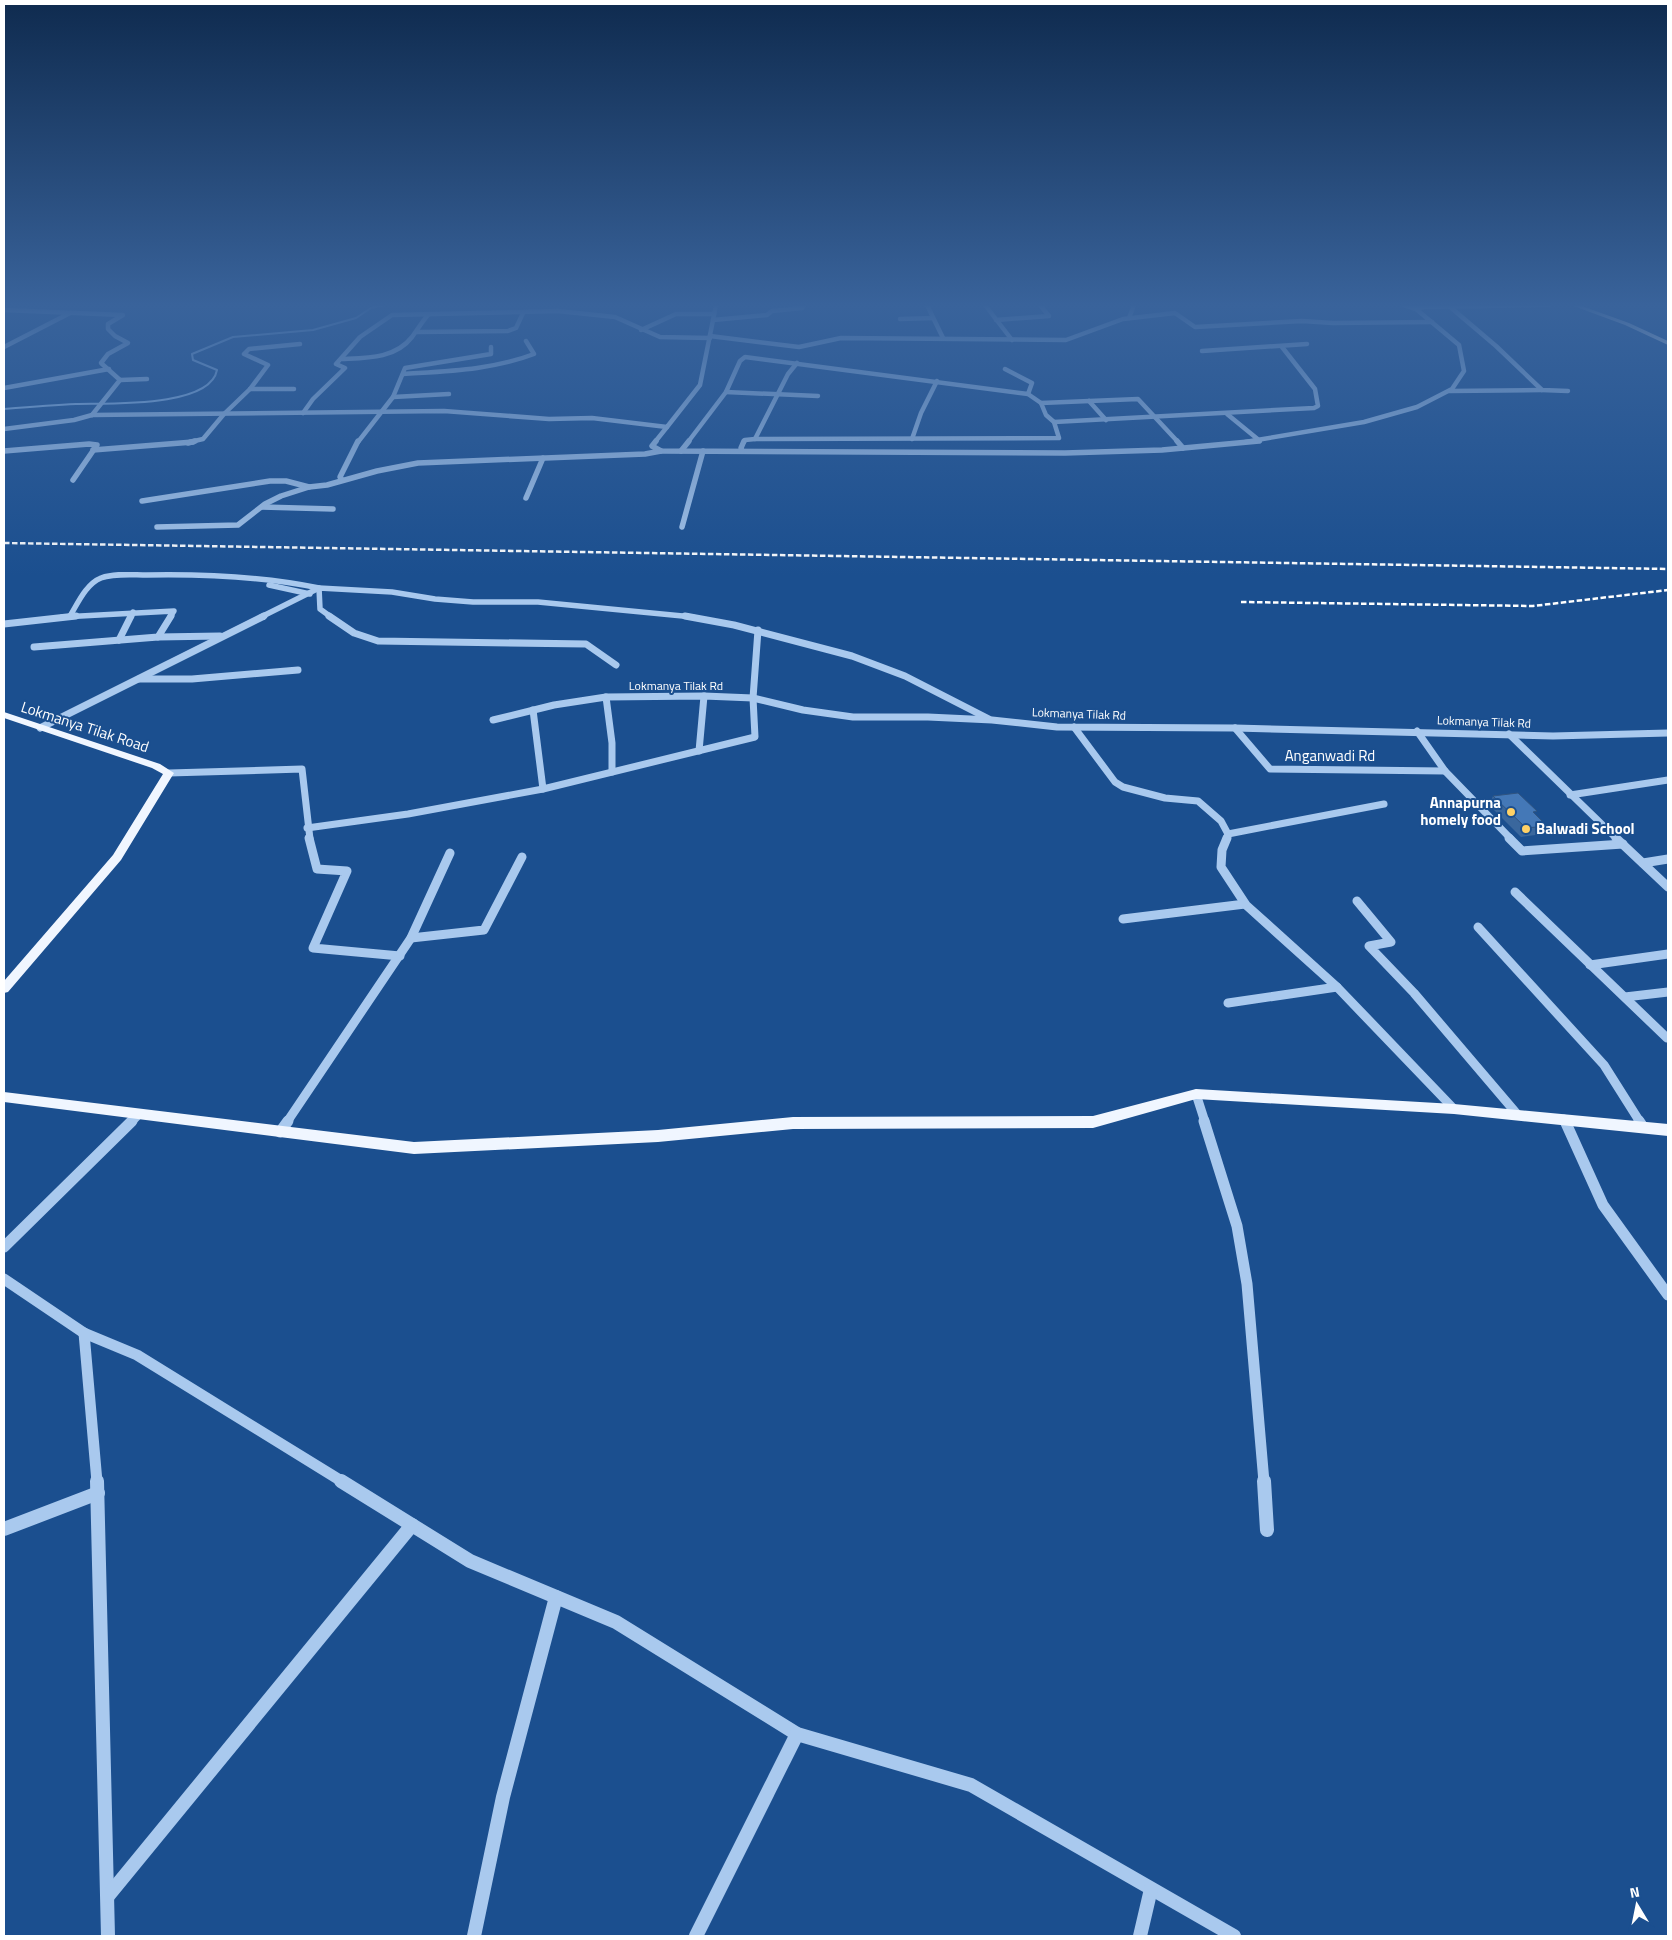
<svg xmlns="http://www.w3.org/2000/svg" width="1672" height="1940" font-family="'Titillium Web',sans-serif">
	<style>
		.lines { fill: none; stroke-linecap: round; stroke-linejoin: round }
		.stream { stroke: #9cc4f0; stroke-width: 2 }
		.minor-far5 { stroke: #a9c9ee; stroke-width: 4.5 }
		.minor-far4 { stroke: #a9c9ee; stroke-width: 5.5 }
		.minor-far3 { stroke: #a9c9ee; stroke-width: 7 }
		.minor-far2 { stroke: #a9c9ee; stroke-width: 9 }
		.minor-far1 { stroke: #a9c9ee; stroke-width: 11 }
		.minor { stroke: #a9c9ee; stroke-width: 14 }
		.major { fill: #f0f6ff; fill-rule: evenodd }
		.highway { fill: #fff; fill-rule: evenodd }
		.rail { stroke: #fff; stroke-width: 2.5; stroke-dasharray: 5.5 2.5; stroke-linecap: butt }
		.wall { fill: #3a679d }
		.building { fill: #4478b7; stroke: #305480 }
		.poi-dot { fill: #ffd166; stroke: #1b4f8f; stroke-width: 2 }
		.labels { text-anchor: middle; stroke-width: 4; stroke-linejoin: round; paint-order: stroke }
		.far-street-label { font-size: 12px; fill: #fff; stroke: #1b4f8f }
		.street-label { font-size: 15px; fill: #fff; stroke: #1b4f8f }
		.poi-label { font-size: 15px; font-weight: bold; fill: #fff; stroke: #1b4f8f; text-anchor: end }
	</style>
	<rect width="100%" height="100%" fill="#1b4f8f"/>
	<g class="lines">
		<path class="stream" d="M4 409C28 407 52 405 76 404 107 403 210 408 217 370L193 360 192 354 233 337 313 330 356 318 371 308 383 305"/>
		<g class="minor-far5">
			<polyline points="927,305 943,338"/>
			<polyline points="985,305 1012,340"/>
			<polyline points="1404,305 1416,309"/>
			<polyline points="1449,306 1496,346 1542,390 1568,391"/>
			<polyline points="4,310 123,315 108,324 108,329 115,336 128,343 108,354 101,363 120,380 92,415"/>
			<polyline points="1129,318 1134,305"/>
			<polyline points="900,319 933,318"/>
			<polyline points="713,320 767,315 772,311 802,308 804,305"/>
			<polyline points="996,320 1049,316 1040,305"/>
			<polyline points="641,330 676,314 714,314"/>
			<polyline points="417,332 508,331 516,328 523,313"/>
			<polyline points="710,336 799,347 841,338 1066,340 1123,319 1175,313 1195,327 1302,321 1333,323 1432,322"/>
			<polyline points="4,347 70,313"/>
			<polyline points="1202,351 1307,344"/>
			<path d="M342 359C366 358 395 359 412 337 417 330 422 322 428 315"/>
			<polyline points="1005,369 1032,383 1028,394"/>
			<path d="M403 374C448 371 492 370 534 354L526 341"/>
			<polyline points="120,380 147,379"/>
			<polyline points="4,388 109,369"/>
			<polyline points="250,389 294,389"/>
			<polyline points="1449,391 1542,390"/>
			<polyline points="726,392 818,396"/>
			<polyline points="393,397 449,394"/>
			<polyline points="1089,401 1106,420"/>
			<polyline points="1041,403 1138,399 1178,442"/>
			<polyline points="303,413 313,399 345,368 336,364 360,337 392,315 558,311 615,317 660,337 710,338"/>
			<polyline points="1227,414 1260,441"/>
			<polyline points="1054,422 1314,408 1318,406 1315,389 1282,347"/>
			<polyline points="4,429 74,420 92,415 444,411 549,419 592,418 667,427 700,385 716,305"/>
			<polyline points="755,439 788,374 797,363"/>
			<polyline points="912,439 921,413 937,381"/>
			<polyline points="189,442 193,442"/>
			<polyline points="190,442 203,439 224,414 250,389 268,365 244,354 249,349 300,344"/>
			<polyline points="358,442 393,397 405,368 491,354 491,347"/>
			<polyline points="655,442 667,427"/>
			<polyline points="688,442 726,392 740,361 745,357 1028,394 1041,403 1046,415 1054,422 1059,438 755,439 745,440 744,442"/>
			<polyline points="1245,442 1364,422 1417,407 1452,389 1464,371 1459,345 1416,309 1424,307 1548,305"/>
		</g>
		<g class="minor-far4">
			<polyline points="656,441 652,446 661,451 1065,453 1162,450 1259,441"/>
			<polyline points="1177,441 1183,448"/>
			<polyline points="188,443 195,441"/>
			<polyline points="93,450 193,442"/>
			<polyline points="4,451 89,444 97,445 73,480"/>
			<polyline points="681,451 689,441"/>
			<polyline points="742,451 741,448 744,441"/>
			<polyline points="342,480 340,477 358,441"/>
			<polyline points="526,498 543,458"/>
			<polyline points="142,501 270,481 286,481 309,487"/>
			<polyline points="262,507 333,509"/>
			<polyline points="157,527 238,525 265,504 281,496 309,487 327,485 377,471 418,463 645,454 661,451"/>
			<polyline points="682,527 703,451"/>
			<polyline points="269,585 310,594"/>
			<path d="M70 616C78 603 86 584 101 578 115 573 132 575 147 575 205 574 262 576 319 588L320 609 331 617"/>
			<polyline points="62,617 174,611 170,617"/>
			<polyline points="131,617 133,612"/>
			<polyline points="261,617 319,588 392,592 435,599 473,602 538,602 693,617"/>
		</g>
		<g class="minor-far3">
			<polyline points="329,616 354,633 378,641 586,644 616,665"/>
			<polyline points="685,616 734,625 852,656 905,676 989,719"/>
			<polyline points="4,624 76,616"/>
			<polyline points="158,637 220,636"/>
			<polyline points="119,640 131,616"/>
			<polyline points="34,647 158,637 171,616"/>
			<polyline points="139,679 192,679 298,670"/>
			<polyline points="606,697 612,743 612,772"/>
			<polyline points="533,710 543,789"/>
			<polyline points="493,720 554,705 606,697 704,696 753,698 803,710 853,717 928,717 992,720 1057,727 1235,728 1553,736 1668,733"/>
			<polyline points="1074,727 1115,782 1123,787 1165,798 1198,801 1221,821 1228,834 1226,839"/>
			<polyline points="40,728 264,616"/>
			<polyline points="1235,728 1270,769 1445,771"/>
			<polyline points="1417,731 1445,771 1511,839"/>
			<polyline points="1509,734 1617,839"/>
			<polyline points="699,751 704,696"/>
			<polyline points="169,773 302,769 310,839"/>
			<polyline points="1570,795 1668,780"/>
			<polyline points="307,828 408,814 543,789 755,737 753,698 758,630"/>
			<polyline points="1228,834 1384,804"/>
		</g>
		<g class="minor-far2">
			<polyline points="309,838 317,869 347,871 313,948 400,956"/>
			<polyline points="1227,838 1222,850 1221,867 1246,905 1337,987 1454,1109"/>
			<polyline points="1509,838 1522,851 1623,844"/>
			<polyline points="1616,838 1668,887"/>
			<polyline points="1643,863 1668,859"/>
			<polyline points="1515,892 1667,1038"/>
			<polyline points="1357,901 1391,942 1369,946 1414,993 1517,1114"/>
			<polyline points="1123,919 1245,904"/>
			<polyline points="1478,927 1604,1065 1640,1122"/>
			<polyline points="411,938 484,930 522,857"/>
			<polyline points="1590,965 1668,954"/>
			<polyline points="1625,997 1668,992"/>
			<polyline points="1228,1003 1337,987"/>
			<polyline points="1196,1094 1205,1122"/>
			<polyline points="1564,1119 1565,1122"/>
			<polyline points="131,1122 139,1114"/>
			<polyline points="287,1122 411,938 450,853"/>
		</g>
		<g class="minor-far1">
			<polyline points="1204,1121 1237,1226 1247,1284 1264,1482"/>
			<polyline points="1565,1121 1603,1205 1668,1295"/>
			<polyline points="1639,1121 1643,1127"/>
			<polyline points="280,1132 288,1121"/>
			<polyline points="4,1247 132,1121"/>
			<polyline points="4,1279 84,1333 137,1355 343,1482"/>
			<polyline points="84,1333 97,1482"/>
		</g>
		<g class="minor">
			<polyline points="97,1481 108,1936"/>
			<polyline points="341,1481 470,1561 616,1622 797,1734 971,1785 1234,1936"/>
			<polyline points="1264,1481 1267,1530"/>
			<polyline points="4,1529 98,1493"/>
			<polyline points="108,1896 412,1525"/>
			<polyline points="474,1936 503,1797 556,1597"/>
			<polyline points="696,1936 797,1734"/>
			<polyline points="1140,1936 1151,1889"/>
		</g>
		<g class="major">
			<polygon points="4,712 160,764 174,773 121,860 8,992 4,993 4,981 113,855 163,774 152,768 4,718"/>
			<polygon points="1196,1089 1454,1104 1668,1124 1668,1136 1454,1114 1196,1099 1093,1128 793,1129 658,1142 414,1154 4,1102 4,1092 414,1142 658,1130 793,1117 1093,1116"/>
		</g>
		<polygon class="highway" points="1571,305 1579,305 1629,323 1668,341 1668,345 1625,325"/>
		<g class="rail">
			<polyline points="4,543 1668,569"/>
			<polyline points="1241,602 1533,606 1668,590"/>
		</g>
	</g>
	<polygon class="wall" points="1493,796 1547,826 1543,834 1521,837 1489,805"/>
	<polygon class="building" points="1518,793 1537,811 1533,812 1547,826 1526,828 1493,796"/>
	<linearGradient id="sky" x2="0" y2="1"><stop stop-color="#0f2b4f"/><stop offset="0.53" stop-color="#39639b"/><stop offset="1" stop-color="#39639b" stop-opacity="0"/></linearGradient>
	<rect width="1672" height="576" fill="url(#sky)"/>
	<g class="poi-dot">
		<circle cx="1511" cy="812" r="5"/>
		<circle cx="1526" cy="829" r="5"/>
	</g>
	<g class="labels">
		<g class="far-street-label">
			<text x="676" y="690">Lokmanya Tilak Rd</text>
			<text transform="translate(1079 714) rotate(2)" y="4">Lokmanya Tilak Rd</text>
			<text transform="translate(1484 722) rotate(2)" y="4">Lokmanya Tilak Rd</text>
		</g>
		<g class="street-label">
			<text transform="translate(85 727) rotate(18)" y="5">Lokmanya Tilak Road</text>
			<text x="1330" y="761">Anganwadi Rd</text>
		</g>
		<g class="poi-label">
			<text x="1501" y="808">Annapurna<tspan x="1501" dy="17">homely food</tspan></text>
			<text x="1536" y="834" text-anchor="start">Balwadi School</text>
		</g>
	</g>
	<rect width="1672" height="1940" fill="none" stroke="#ffffff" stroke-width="10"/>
	<g transform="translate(1637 1905) rotate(350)" stroke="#1b4f8f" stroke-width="4" paint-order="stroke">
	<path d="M0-4L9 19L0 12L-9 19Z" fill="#ffffff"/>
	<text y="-8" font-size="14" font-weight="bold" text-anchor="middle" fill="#ffffff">N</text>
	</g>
</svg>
